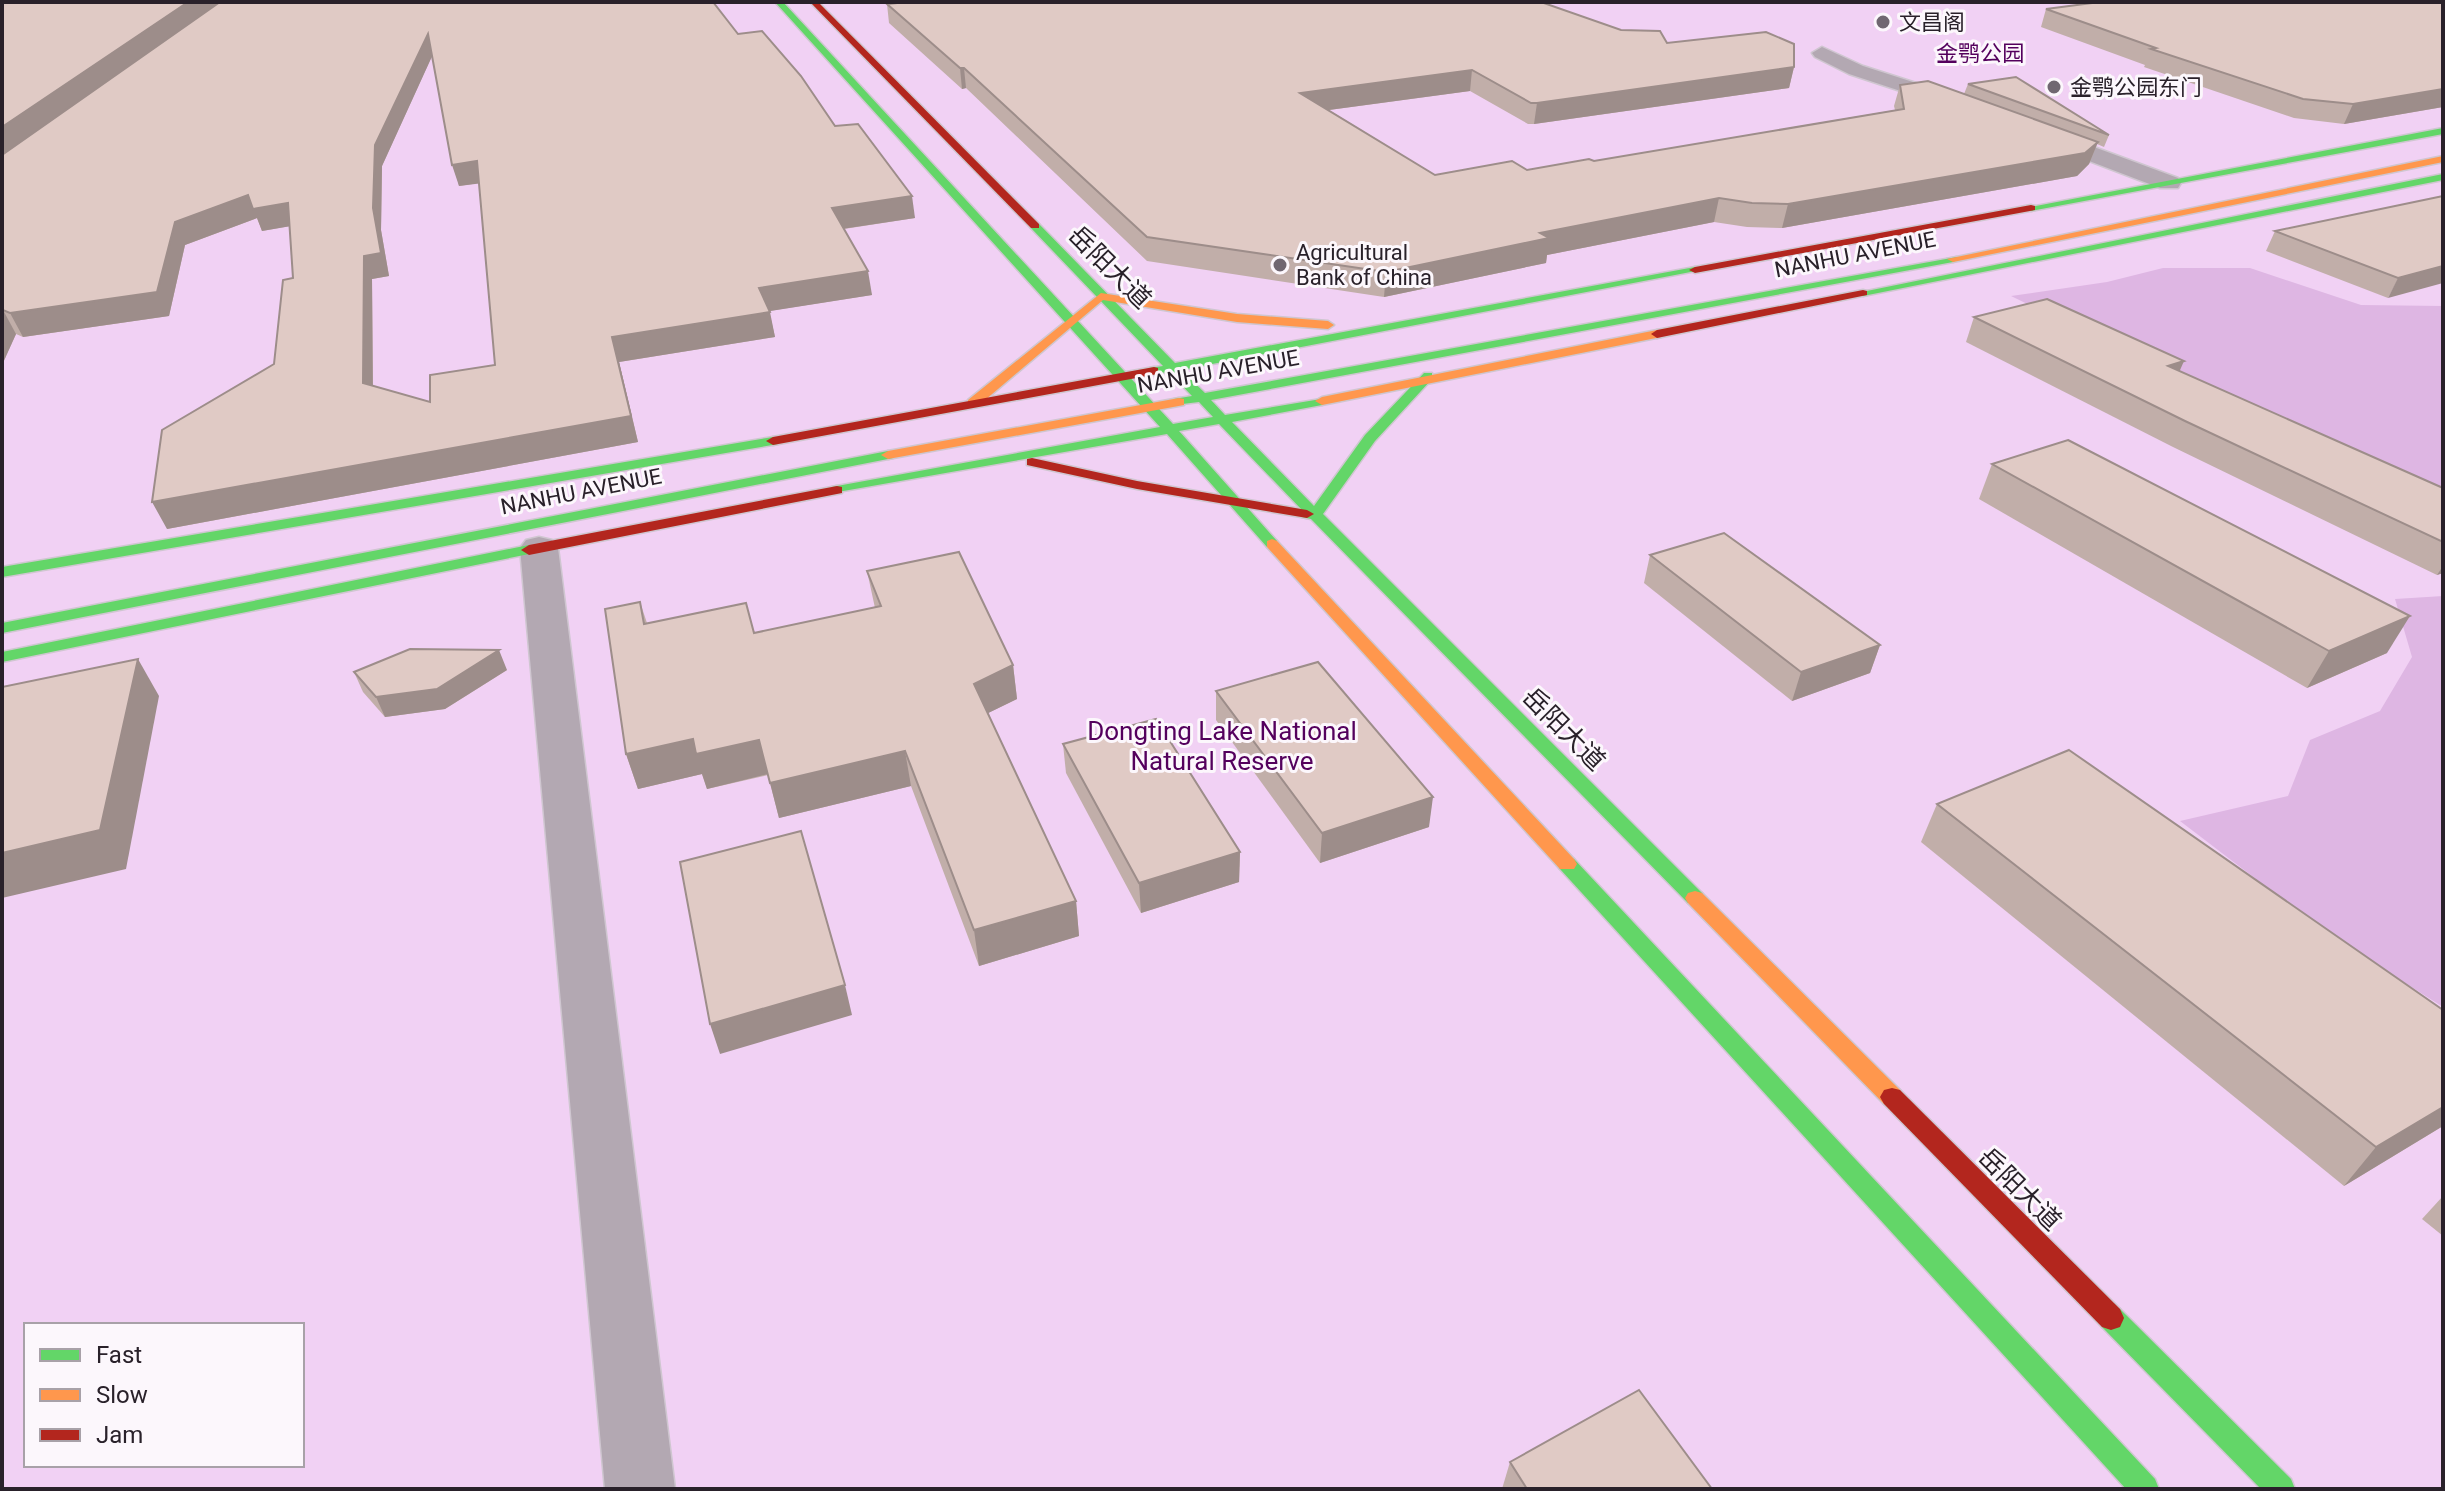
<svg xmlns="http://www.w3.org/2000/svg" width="2445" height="1491" font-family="Roboto,'Noto Sans SC',sans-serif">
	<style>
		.green { fill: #f1d1f4; fill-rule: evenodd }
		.forest { fill: #deb6e3 }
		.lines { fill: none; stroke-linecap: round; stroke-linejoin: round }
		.street-casing { stroke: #cfc6d0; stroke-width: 3 }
		.fast-casing { stroke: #cfc6d0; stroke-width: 3 }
		.slow-casing { stroke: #cfc6d0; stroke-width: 3 }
		.jam-casing { stroke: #cfc6d0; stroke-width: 3 }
		.street { fill: #b3a8b2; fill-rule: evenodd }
		.fast { fill: #63d668; fill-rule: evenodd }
		.slow { fill: #ff974d; fill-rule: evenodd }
		.jam { fill: #b3261e; fill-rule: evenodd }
		.wall { fill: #c1aea9; fill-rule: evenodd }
		.shaded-wall { fill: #9d8d8a }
		.building { fill: #e0cac5; stroke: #9d8d8a; stroke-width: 2; fill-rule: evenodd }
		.poi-dot { fill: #706771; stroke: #fcf7fc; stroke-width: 3 }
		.labels { text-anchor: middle; stroke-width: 6; stroke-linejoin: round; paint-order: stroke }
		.far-poi-label { font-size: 22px; fill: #29212a; stroke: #fcf7fc; text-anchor: start }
		.far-park-label { font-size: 22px; fill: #54005d; stroke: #fcf7fc }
		.far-street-label { font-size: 22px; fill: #29212a; stroke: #fcf7fc }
		.street-label { font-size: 26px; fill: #29212a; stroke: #fcf7fc }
		.park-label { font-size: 26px; fill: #54005d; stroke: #fcf7fc }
	</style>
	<rect width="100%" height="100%" fill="#f5e9f6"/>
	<path class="green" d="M2 2H2443V1489H2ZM26 1325H302V1465H26Z"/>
	<g class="forest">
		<polygon points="2163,268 2250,268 2361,305 2443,306 2443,507 2011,296 2107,282"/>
		<polygon points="2443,596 2443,1007 2328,934 2180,821 2288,796 2310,740 2380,711 2412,657 2395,599"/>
	</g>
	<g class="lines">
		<g class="street-casing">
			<g id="street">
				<polygon points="1822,47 1863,66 1966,99 1969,104 1958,110 1849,74 1815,57 1812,53"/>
				<polygon points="2037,126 2178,178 2181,183 2178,188 2160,188 2029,138 2026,133 2029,128"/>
				<polygon points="539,537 552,540 558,548 675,1489 605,1489 520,548 526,540"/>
			</g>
		</g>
		<g class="fast-casing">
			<g id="fast">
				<polygon points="775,2 783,2 1173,424 1213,417 1199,402 1174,405 1174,399 1192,396 1169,372 1150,374 1150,368 1163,366 1031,228 1031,224 1039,224 1175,363 1695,267 1701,270 1181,370 1205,393 1957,257 1959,259 1953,262 1211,400 1225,415 1327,398 1329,401 1322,405 1232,422 1314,506 1365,435 1424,373 1432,373 1432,379 1375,441 1323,514 1702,893 1705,898 1702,903 1688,903 1311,519 1302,517 1300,514 1303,511 1219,424 1179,431 1277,541 1277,547 1267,547 1167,434 832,493 832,487 837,486 1160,427"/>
				<polygon points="2443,128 2443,134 2031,211 2026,208"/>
				<polygon points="2443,174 2443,180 1863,296 1857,293"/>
				<polygon points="773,437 778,438 778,444 2,577 2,567"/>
				<polygon points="888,451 895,455 893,458 2,633 2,623"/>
				<polygon points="529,545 537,550 534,553 2,662 2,652"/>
				<polygon points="1567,857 1574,859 2155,1479 2159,1489 2126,1489 1560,869 1557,864 1560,859"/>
				<polygon points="2111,1306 2120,1309 2291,1479 2295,1489 2261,1489 2102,1327 2098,1318 2102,1309"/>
			</g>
		</g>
		<g class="slow-casing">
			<g id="slow">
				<polygon points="2443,156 2443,162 1953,262 1947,259"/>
				<polygon points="1101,293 1237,314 1328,321 1334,325 1328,329 1237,322 1103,300 978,406 968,406 968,400"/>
				<polygon points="1657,330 1661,331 1661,337 1322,405 1315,401 1322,397"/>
				<polygon points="1179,398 1184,399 1184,405 888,459 881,455 888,451"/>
				<polygon points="1272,539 1277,541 1574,859 1577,864 1574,869 1560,869 1267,547 1267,541"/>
				<polygon points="1695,891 1702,893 1900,1090 1904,1097 1900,1104 1892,1106 1884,1104 1688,903 1685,898 1688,893"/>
			</g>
		</g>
		<g class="jam-casing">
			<g id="jam">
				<polygon points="810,2 818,2 1039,224 1039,228 1031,228"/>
				<polygon points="2031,205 2035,206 2035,210 1695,273 1689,270 1695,267"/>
				<polygon points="1863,290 1867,291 1867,295 1657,338 1651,334 1657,330"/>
				<polygon points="1154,367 1158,368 1158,374 773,445 766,441 773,437"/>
				<polygon points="1032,458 1137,481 1307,510 1314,514 1307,518 1137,489 1027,465 1027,459"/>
				<polygon points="837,486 842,487 842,493 529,555 521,550 529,545"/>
				<polygon points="1892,1088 1900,1090 2120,1309 2124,1318 2120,1327 2111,1330 2102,1327 1884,1104 1880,1097 1884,1090"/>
			</g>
		</g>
		<use href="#street" class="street"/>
		<use href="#fast" class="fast"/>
		<use href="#slow" class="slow"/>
		<use href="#jam" class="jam"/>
	</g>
	<g class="wall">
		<path d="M220 2 738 34 835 126 915 218 844 229 872 295 769 311 775 337 619 362 638 442 167 529 274 364 293 278 290 226 262 231 257 218 185 245 169 316 23 337 16 334 2 365V155ZM432 56 459 186 479 183 495 365 430 402 373 386 372 279 389 276 381 230 382 166Z"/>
		<polygon points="2443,2 2443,107 2344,124 2294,118 2144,67 2145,65 2041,27 2046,9"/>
		<polygon points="887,4 1621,30 1667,43 1794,67 1789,88 1534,124 1528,124 1470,91 1329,110 1435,175 1527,170 1594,161 1895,110 1894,106 1900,85 1964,94 1968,84 2109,135 2104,147 2097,144 2089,164 2077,176 1782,228 1747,227 1714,222 1547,255 1546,263 1384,297 1147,261 966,88 962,89 889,23"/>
		<polygon points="2443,196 2388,298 2266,251 2275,231"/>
		<polygon points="1974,317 2180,371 2443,488 2443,573 2437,575 2173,447 1966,342"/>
		<polygon points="1992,464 2387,653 2307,688 1979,499"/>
		<polygon points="1650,555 1880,645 1870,673 1792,701 1644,583"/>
		<polygon points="867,571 1013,665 1017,699 988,713 1076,901 1079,936 979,966 911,786 779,818 768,775 707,789 702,774 638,789 626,754 640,602 647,623 754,633 875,608"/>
		<polygon points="507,670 445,709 385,717 363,692 354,672"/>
		<polygon points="1216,691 1429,827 1320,863 1216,720"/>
		<polygon points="1063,744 1240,852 1239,882 1141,913 1066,773"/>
		<polygon points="1937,804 2443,1010 2443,1126 2344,1186 1921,842"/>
		<polygon points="2443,1196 2443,1236 2422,1219"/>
		<polygon points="1510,1462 1712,1489 1502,1489"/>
	</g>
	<g class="shaded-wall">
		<polygon points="188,2 220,2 2,155 2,127"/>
		<polygon points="428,34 434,52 382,166 381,230 389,276 372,279 373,408 363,383 364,256 373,208 375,145"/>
		<polygon points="1794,67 1789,88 1534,124 1537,103"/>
		<polygon points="960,68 964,68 966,88 962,89"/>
		<polygon points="1472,70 1470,91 1299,114 1300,93"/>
		<polygon points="2443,83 2443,107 2344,124 2353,104"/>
		<polygon points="2098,142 2089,164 2077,176 1782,228 1788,204"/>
		<polygon points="477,161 483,183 459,186 452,165"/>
		<polygon points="248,195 288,203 297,225 262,231 257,218 185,245 169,316 23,337 10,313 175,222"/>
		<polygon points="912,196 915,218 835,230 832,208"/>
		<polygon points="1719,198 1714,222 1547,255 1546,263 1384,297 1386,272 1540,233"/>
		<polygon points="2443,266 2443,283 2388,298 2398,278"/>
		<polygon points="868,271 872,295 764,312 759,288"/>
		<polygon points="3,310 16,334 2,365 2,312"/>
		<polygon points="770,312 775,337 619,362 638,442 167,529 152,502 612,337"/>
		<polygon points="2184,361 2173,386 2168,366"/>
		<polygon points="2443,566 2443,573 2437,575"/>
		<polygon points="2410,616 2387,653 2307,688 2329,651"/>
		<polygon points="1880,645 1870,673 1792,701 1801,672"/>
		<polygon points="499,650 507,670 445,709 385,717 376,697"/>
		<polygon points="138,659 159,696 126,869 2,898 2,853"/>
		<polygon points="1013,665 1017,699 978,718 974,684"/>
		<polygon points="693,739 759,740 768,774 707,789 702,774 638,789 626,754"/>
		<polygon points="905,751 911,786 779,818 770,783"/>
		<polygon points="1433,797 1429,827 1320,863 1322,833"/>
		<polygon points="1240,852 1239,882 1141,913 1139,883"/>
		<polygon points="1076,901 1079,936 979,966 974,930"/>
		<polygon points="845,985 852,1015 720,1054 710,1024"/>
		<polygon points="2443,1107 2443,1126 2344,1186 2376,1147"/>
	</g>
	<g class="building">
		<polygon points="2,2 188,2 2,127"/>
		<path d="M220 2H713L738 34 762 31 801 76 835 126 858 124 912 196 832 208 868 271 759 288 770 312 612 337 631 416 152 502 162 430 274 364 283 280 293 278 288 203 253 209 248 195 175 222 157 292 10 313 3 310 2 312V155ZM428 34 452 165 477 161 495 365 430 375V402L363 383 364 256 381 253 373 208 375 145Z"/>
		<polygon points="908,2 1541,2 1621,30 1660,31 1667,43 1766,32 1794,44 1794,67 1537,103 1531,103 1472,70 1300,93 1435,175 1512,161 1527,170 1589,159 1594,161 1904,109 1900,85 1928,81 2098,142 2085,153 1788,204 1752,203 1719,198 1540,233 1549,238 1386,272 1147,237 964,68 960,68 887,4"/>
		<polygon points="2100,2 2443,2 2443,89 2353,104 2303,99 2151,49 2156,48 2046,9"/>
		<polygon points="2016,77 2109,135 1968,84"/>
		<polygon points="2443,196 2443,266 2398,278 2275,231"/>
		<polygon points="2047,299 2184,361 2168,366 2443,488 2443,542 2185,421 1974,317"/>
		<polygon points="2068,440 2410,616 2329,651 1992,464"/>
		<polygon points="1724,533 1880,645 1801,672 1650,555"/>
		<polygon points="959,552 1013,665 974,684 1076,901 974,930 905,751 770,783 759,740 696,754 693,739 626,754 605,609 640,602 644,624 746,603 754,633 881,606 867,571"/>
		<polygon points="410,649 499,650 437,689 376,697 354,672"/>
		<polygon points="138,659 100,830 2,853 2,687"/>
		<polygon points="1318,662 1433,797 1322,833 1216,691"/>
		<polygon points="1156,719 1240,852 1139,883 1063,744"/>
		<polygon points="2069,750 2443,1010 2443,1107 2376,1147 1937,804"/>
		<polygon points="801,831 845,985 710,1024 680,862"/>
		<polygon points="1639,1390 1712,1489 1527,1489 1510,1462"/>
	</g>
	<g class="poi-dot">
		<circle cx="1883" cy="22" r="8"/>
		<circle cx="2054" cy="87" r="8"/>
		<circle cx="1280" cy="265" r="8"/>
	</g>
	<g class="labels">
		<g class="far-poi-label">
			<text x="1899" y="30">文昌阁</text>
			<text x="2070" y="95">金鹗公园东门</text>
			<text x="1296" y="260">Agricultural<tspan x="1296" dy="25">Bank of China</tspan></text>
		</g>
		<g class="far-park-label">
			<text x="1980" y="61">金鹗公园</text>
		</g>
		<g class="far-street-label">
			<text transform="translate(1855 254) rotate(-11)" y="8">NANHU AVENUE</text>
			<text transform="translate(1218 371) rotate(-10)" y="8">NANHU AVENUE</text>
			<text transform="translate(581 491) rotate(-11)" y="8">NANHU AVENUE</text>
		</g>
		<g class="street-label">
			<text transform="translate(1110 267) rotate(45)" y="9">岳阳大道</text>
			<text transform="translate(1564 729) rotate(45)" y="9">岳阳大道</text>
			<text transform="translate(2020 1189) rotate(45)" y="9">岳阳大道</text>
		</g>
		<g class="park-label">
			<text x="1222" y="740">Dongting Lake National<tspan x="1222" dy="30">Natural Reserve</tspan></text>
		</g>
	</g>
	<rect width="2445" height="1491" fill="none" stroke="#29212a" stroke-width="8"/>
	<rect x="24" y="1323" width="280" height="144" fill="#fcf7fc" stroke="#a8a1a8" stroke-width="2"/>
	<rect x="40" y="1349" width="40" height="12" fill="#63d668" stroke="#a8a1a8" stroke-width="2"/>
	<text x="96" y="1363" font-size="24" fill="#29212a">Fast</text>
	<rect x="40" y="1389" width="40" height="12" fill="#ff974d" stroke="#a8a1a8" stroke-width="2"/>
	<text x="96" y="1403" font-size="24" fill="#29212a">Slow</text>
	<rect x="40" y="1429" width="40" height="12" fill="#b3261e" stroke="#a8a1a8" stroke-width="2"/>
	<text x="96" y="1443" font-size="24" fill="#29212a">Jam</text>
</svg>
